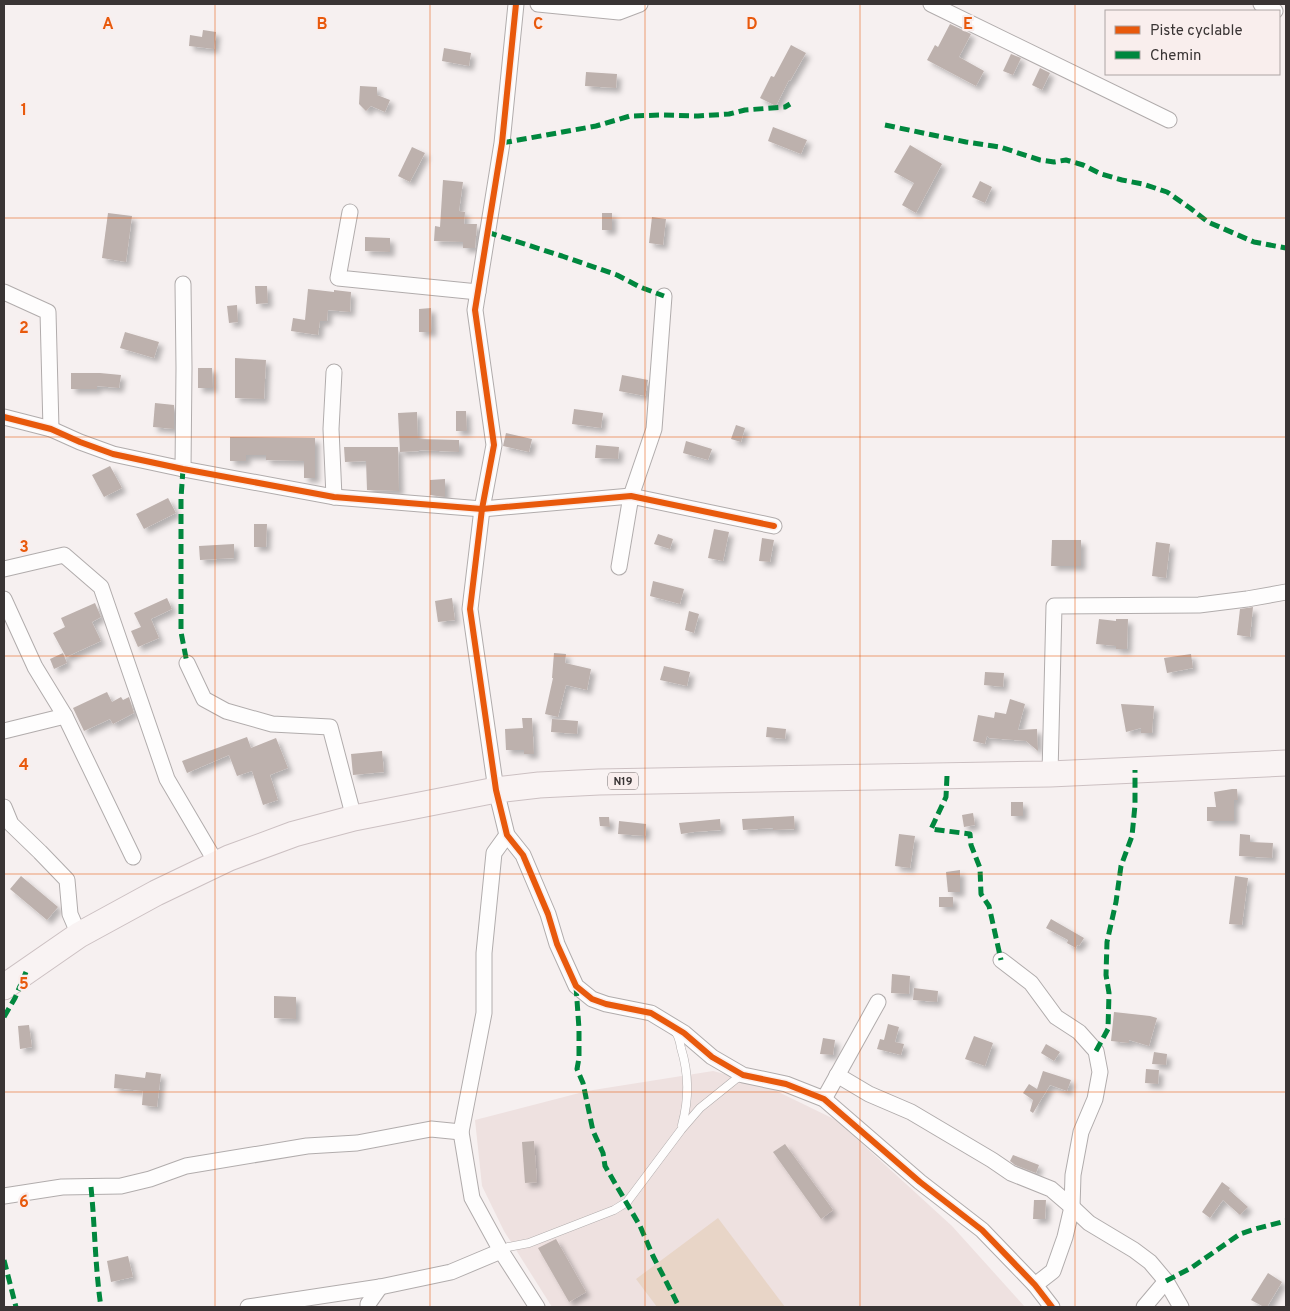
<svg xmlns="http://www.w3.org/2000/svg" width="1290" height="1311" font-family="Overpass,sans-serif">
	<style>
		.built { fill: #eee1e0 }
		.green { fill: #e8d5c7 }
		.building { fill: #bdb1ad; filter: url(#shadow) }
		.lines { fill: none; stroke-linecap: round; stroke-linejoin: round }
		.lane-casing { stroke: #b1acac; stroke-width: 9 }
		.street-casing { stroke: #b1acac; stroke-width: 17 }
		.primary-casing { stroke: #ccc0c2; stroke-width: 27 }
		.lane { stroke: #fefdfd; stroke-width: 8 }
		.street { stroke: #fefdfd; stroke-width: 15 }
		.primary { stroke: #f9f3f3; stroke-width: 25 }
		.quiet { stroke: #00873e; stroke-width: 5; stroke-dasharray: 10 5; stroke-linecap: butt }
		.cycleway-casing { stroke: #f9eeed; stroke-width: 9 }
		.cycleway { stroke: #e8590c; stroke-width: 6 }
		.grid { fill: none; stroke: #e8590c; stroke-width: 1; stroke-opacity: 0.55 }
		.labels { text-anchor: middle; stroke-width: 4.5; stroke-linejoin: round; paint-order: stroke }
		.shield { fill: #f9eeed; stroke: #736c6c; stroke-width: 1 }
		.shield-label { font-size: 11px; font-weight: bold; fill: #393434 }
		.grid-label { font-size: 16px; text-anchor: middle; font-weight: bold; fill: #e8590c; stroke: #f9eeed; stroke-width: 4.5; stroke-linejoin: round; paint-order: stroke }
	</style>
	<defs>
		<filter id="shadow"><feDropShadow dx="4.5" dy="4.5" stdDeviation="2.5" flood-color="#0004"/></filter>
	</defs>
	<rect width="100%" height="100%" fill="#f6f0f0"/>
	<polygon class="built" points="713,1071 760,1083 836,1120 952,1226 1025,1307 552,1307 504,1231 482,1186 475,1120 587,1091"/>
	<polygon class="green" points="718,1218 785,1307 657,1307 636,1279"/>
	<g class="building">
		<polygon points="950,24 971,34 959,57 984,71 976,86 927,60 935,45 938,47"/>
		<polygon points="203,30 216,32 214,49 189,46 190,35 202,37"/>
		<polygon points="791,45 806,53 790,81 789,80 776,106 760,98 771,76 774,77"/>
		<polygon points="444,48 471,53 469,66 442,61"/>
		<polygon points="1011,54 1021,58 1013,75 1003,71"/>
		<polygon points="1040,68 1050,73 1042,90 1032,85"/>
		<polygon points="586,72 617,74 616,88 585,86"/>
		<polygon points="360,86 377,87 377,95 390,100 385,112 371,106 366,111 359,104"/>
		<polygon points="773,127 807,140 801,154 768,141"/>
		<polygon points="910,145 942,164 916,213 902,205 914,183 894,172"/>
		<polygon points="412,147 425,153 410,182 398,176"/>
		<polygon points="443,180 463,182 459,211 465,212 464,224 477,224 475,248 463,248 463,242 434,241 435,226 440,227"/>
		<polygon points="980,181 992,187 985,203 972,197"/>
		<polygon points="108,213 132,216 126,262 102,258"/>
		<rect x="602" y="213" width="10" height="17"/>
		<polygon points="652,217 666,219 663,245 649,243"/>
		<polygon points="365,237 390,238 390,252 365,251"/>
		<polygon points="255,286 267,286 268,303 256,304"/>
		<polygon points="308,289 334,292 334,290 351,292 350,312 328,310 327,321 320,321 318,335 291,331 293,318 305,320"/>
		<polygon points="237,305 238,322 229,323 227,306"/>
		<polygon points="431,308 432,332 419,332 419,309"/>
		<polygon points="125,332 159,342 154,358 120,348"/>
		<polygon points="235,358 266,360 264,399 235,398"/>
		<polygon points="198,368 212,368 213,388 198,388"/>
		<polygon points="71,373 100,373 121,375 119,388 97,386 97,389 71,389"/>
		<polygon points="622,375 648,380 645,396 619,391"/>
		<polygon points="155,403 174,405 174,429 153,427"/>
		<polygon points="574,409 603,413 601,428 572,424"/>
		<polygon points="456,411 466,411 467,431 456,431"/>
		<polygon points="417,412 418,439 459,440 459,452 419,450 419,451 400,452 398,413"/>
		<polygon points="736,425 745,428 741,442 731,439"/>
		<polygon points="506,433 532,439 529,452 503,446"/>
		<polygon points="230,437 315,438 315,478 304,478 304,461 266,460 266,455 246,455 246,461 230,461"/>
		<polygon points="686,441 712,449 708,460 683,453"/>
		<polygon points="596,445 619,447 618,459 595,458"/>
		<polygon points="344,447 398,447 399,491 367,490 366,461 345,462"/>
		<polygon points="110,466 122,488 104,497 92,475"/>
		<polygon points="445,479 445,497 430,495 430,480"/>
		<polygon points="168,498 176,513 144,529 136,514"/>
		<polygon points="254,524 267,524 266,547 254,547"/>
		<polygon points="714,529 729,532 723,561 708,558"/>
		<polygon points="658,534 673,539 670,549 654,544"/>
		<polygon points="762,538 774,540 770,562 759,561"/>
		<polygon points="1052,540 1081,540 1081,566 1051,566"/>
		<polygon points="1156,542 1170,544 1166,578 1152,576"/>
		<polygon points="234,544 234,558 200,560 199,546"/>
		<polygon points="653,581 684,589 680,604 650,596"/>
		<polygon points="167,598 172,609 151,619 159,638 138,647 131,631 141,627 134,613"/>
		<polygon points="452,598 455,620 438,622 435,601"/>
		<polygon points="95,603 101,617 92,622 101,641 66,657 53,633 65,627 61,618"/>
		<polygon points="1253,607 1250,637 1237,635 1240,609"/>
		<polygon points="689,611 699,614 694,633 685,630"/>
		<polygon points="1099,619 1116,621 1116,619 1128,619 1127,649 1116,649 1116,646 1096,644"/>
		<polygon points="63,653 67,663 54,669 50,659"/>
		<polygon points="554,653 566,654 565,663 591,669 587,690 566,685 558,717 545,714 553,678 552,678"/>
		<polygon points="1191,654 1193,668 1167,673 1164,658"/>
		<polygon points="664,666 690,672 687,686 660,680"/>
		<polygon points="985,672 1004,673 1003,687 984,685"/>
		<polygon points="107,692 112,702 121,697 123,700 129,697 134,713 113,724 110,719 84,731 73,708"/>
		<polygon points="1010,699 1025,704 1018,730 1037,729 1038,751 1026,741 989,738 987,736 985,744 973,741 978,715 994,718 995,712 1006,714"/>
		<polygon points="1121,704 1154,706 1152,733 1141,733 1141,728 1126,732"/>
		<polygon points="522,718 532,718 534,754 524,754 524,750 506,750 505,729 523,728"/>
		<polygon points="552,719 578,721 577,734 551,732"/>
		<polygon points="767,727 786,729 785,739 766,737"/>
		<polygon points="247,737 251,748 276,738 288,768 270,775 278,800 263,805 252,771 237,776 229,755 187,773 182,761"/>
		<polygon points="382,751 384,772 353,775 351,754"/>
		<polygon points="1232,789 1237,789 1238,800 1234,800 1234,821 1207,821 1207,807 1216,807 1214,792"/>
		<rect x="1011" y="802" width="12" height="14"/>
		<polygon points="973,813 975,825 964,827 962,815"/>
		<polygon points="794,816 795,829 773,830 773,828 743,830 742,819"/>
		<polygon points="599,817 609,817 610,827 600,826"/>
		<polygon points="720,819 721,830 694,832 681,834 679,823"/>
		<polygon points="619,821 646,824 645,836 618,834"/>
		<polygon points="899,834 915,836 910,868 895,866"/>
		<polygon points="1240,834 1250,835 1250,842 1273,843 1272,858 1239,856"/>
		<polygon points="960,870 960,892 948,892 946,872"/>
		<polygon points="21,876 58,907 47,920 10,889"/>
		<polygon points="1235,876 1248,878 1242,925 1229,924"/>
		<rect x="939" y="897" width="14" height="10"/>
		<polygon points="1051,919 1084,938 1079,946 1077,945 1076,948 1067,943 1068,940 1046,928"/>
		<polygon points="892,974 910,976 909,994 891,993"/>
		<polygon points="914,988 938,991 937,1002 913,1000"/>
		<polygon points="274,996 296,997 296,1019 274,1018"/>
		<polygon points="1114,1012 1150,1016 1157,1018 1149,1046 1129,1040 1129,1043 1111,1041"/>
		<polygon points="888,1024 899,1027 895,1042 904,1044 901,1055 877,1049 880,1039 884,1040"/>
		<polygon points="29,1025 32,1047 20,1049 18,1026"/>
		<polygon points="974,1036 993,1043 985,1066 965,1059"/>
		<polygon points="823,1038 835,1040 833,1055 820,1054"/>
		<polygon points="1046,1044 1060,1052 1054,1061 1041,1053"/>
		<polygon points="1154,1052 1167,1054 1166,1065 1152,1064"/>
		<polygon points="1146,1069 1159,1070 1158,1084 1145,1083"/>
		<polygon points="1043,1071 1071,1080 1067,1091 1050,1085 1033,1113 1030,1111 1033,1100 1023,1093 1029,1084 1037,1089"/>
		<polygon points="146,1072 161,1074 157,1107 142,1105 143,1091 114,1088 115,1074 145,1078"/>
		<polygon points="534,1141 537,1182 525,1183 522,1142"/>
		<polygon points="785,1144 833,1210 821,1219 773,1152"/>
		<polygon points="1013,1155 1039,1165 1036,1173 1015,1165 1010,1161"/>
		<polygon points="1222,1182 1230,1188 1229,1190 1248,1207 1240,1215 1223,1200 1210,1218 1202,1212"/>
		<polygon points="1034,1200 1046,1200 1045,1219 1033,1219"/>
		<polygon points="556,1239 586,1292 569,1302 538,1248"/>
		<polygon points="128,1256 133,1277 111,1282 107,1261"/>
		<polygon points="1268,1273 1282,1282 1267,1307 1264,1307 1251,1300"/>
	</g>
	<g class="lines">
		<g class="lane-casing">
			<g id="lane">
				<path d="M674 1030C679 1035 680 1042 681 1048 689 1074 689 1100 682 1125"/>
				<polyline points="501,1251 508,1247 529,1243 614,1210 627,1202 681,1130 700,1108 736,1079 743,1075"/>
			</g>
		</g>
		<g class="street-casing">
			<g id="street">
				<polyline points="516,4 502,143 475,310 494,445 482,509 470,609 496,790 507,835 523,855 548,914 557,944 576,986 592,999 606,1004 651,1013 684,1033 712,1057 743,1075 786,1084 824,1099 920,1182 982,1230 1035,1285 1052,1307"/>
				<polyline points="538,4 619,12 640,4"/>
				<polyline points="931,4 1169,120"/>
				<polyline points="1261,4 1275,11"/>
				<polyline points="350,212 338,278 478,292"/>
				<polyline points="4,292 48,312 51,429"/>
				<polyline points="4,417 51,429 80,442 113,454 183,469 334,497 482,509 631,496 774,526"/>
				<polyline points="183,469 184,368 183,284"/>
				<polyline points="334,497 331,429 334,372"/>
				<polyline points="619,567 631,496 654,429 664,296"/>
				<polyline points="4,569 64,555 101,587 167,779 217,864"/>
				<polyline points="4,599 35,667 65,716 133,857"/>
				<polyline points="187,663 204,699 226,711 272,724 330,727 354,818"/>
				<polyline points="4,731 65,716"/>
				<polyline points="1050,774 1054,606 1199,605 1247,599 1286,592"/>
				<polyline points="4,807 11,824 40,852 67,880 70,914 79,935"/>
				<polyline points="507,835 494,853 484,953 484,1013 461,1132 472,1198 501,1251 537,1307"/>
				<polyline points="1001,960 1031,983 1056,1017 1079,1032 1096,1051 1100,1072 1095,1099 1081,1132 1073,1175 1072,1207 1065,1237 1053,1271 1035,1285"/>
				<polyline points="837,1075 869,1094 911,1112 992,1160 1011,1173 1051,1189 1072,1207 1089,1223 1134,1250 1150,1262 1166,1281 1181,1307"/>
				<polyline points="824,1099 878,1002"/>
				<polyline points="4,1196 62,1187 121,1186 150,1179 186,1166 307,1146 357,1143 431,1129 461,1132"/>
				<polyline points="248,1307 380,1287 451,1272 501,1251"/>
				<polyline points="368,1307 368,1304 380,1287"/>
				<polyline points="1144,1307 1166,1281"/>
			</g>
		</g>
		<g class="primary-casing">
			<polyline id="primary" points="4,987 79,935 156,893 229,858 294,834 354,818 496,790 539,785 599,782 1050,774 1286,763"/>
		</g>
		<use href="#lane" class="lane"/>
		<use href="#street" class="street"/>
		<use href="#primary" class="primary"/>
		<g class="quiet">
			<polyline points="885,125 966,142 1000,147 1040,160 1054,162 1066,160 1083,165 1101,174 1122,180 1143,184 1167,192 1190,208 1208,222 1254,242 1286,248"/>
			<polyline points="502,143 596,126 630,116 663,115 698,116 729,114 745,110 785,107 790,104"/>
			<polyline points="487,232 562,256 617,275 640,287 664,296"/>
			<polyline points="183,469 181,498 181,632 187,663"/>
			<polyline points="947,776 946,797 931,829 970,834 971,845 980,868 981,894 989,906 1001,960"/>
			<polyline points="576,986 579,1029 579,1058 577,1069 583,1083 593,1131 603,1153 605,1166 640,1226 653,1256 672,1293 679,1307"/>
			<polyline points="4,1017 15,998 26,972"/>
			<polyline points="1096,1051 1108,1029 1109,993 1106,975 1107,942 1116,902 1121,866 1132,836 1135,805 1135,770"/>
			<path d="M91 1187C95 1227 95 1267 101 1307"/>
			<polyline points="4,1260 16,1307"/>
			<polyline points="1166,1281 1191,1268 1240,1234 1255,1229 1286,1221"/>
		</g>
		<g class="cycleway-casing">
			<g id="cycleway">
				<polyline points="516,4 502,143 475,310 494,445 482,509 470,609 496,790 507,835 523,855 548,914 557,944 576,986 592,999 606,1004 651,1013 684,1033 712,1057 743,1075 786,1084 824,1099 920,1182 982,1230 1035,1285 1052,1307"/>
				<polyline points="4,417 51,429 80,442 113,454 183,469 334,497 482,509 631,496 774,526"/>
			</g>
		</g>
		<use href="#cycleway" class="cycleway"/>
	</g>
	<path class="grid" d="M215 4V1307M430 4V1307M645 4V1307M860 4V1307M1075 4V1307M4 218H1286M4 437H1286M4 656H1286M4 874H1286M4 1092H1286"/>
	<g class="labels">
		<rect class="shield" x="608" y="772.5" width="30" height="17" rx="4"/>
		<g class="shield-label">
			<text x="623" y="785">N19</text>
		</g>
	</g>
	<g class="grid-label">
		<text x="108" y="29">A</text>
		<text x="322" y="29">B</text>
		<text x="538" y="29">C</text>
		<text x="752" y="29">D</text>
		<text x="968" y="29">E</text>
		<text x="24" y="115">1</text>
		<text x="24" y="333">2</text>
		<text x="24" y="552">3</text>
		<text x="24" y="770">4</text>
		<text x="24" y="989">5</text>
		<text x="24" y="1207">6</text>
	</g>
	<rect width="1290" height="1311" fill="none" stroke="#393434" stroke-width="10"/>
	<rect x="1105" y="10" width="175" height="65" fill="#f9eeed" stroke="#aca4a3"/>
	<rect x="1115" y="26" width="25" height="8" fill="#e8590c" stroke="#aca4a3"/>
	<text x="1150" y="35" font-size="15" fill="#393434">Piste cyclable</text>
	<rect x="1115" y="51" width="25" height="8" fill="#00873e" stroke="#aca4a3"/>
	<text x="1150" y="60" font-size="15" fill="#393434">Chemin</text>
</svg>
